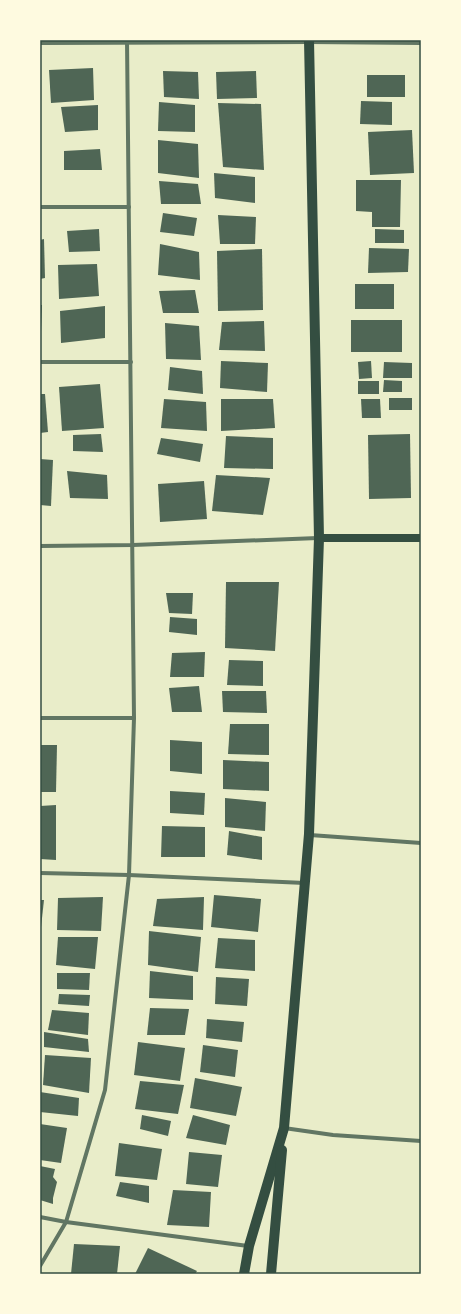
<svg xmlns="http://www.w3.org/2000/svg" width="461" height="1314" font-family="'Titillium Web',sans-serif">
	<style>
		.building { fill: #4f6655 }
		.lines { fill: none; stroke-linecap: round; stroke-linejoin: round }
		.minor { stroke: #617663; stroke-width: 4 }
		.secondary { stroke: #344e41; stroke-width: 8 }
		.primary { stroke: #344e41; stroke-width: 10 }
		.neatline { fill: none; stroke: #344e41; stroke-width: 1.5 }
	</style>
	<rect width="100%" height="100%" fill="#e9edc9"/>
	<g class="building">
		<polygon points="93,68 94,100 51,103 49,70"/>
		<polygon points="163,71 198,72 199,99 164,97"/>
		<polygon points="256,71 257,98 217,99 216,72"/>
		<rect x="367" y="75" width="38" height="22"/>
		<polygon points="361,101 392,102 392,125 360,124"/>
		<polygon points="159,102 195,105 195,132 158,131"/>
		<polygon points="218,103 261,104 264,170 223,167"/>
		<polygon points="98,105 98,130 65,132 61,107"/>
		<polygon points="412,130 414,173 370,175 368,132"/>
		<polygon points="158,140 198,144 199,178 158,173"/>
		<polygon points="100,149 102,170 64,170 64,151"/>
		<polygon points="214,173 255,177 255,203 215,198"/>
		<polygon points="356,180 401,180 400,227 372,227 372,212 356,211"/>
		<polygon points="159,181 198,184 201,204 161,204"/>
		<polygon points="163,213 197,218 194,236 160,232"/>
		<polygon points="218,215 256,217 255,244 220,244"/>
		<polygon points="99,229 100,251 69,252 67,231"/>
		<polygon points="375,229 404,230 404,243 375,243"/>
		<polygon points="44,239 45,278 40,279 40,240"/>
		<polygon points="160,244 199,252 200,280 158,275"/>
		<polygon points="369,248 409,249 408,272 368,273"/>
		<polygon points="262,249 263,310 218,311 217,251"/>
		<polygon points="97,264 99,296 59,299 58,265"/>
		<rect x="355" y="284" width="39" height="25"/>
		<polygon points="195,290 199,313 163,313 159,291"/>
		<polygon points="40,305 42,305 41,331 40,331"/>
		<polygon points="105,306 105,338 61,343 60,311"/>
		<rect x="351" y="320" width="51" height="32"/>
		<polygon points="264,321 265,351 219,350 222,322"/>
		<polygon points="165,323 199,326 201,360 166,359"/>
		<polygon points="221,361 268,363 267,392 220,388"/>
		<polygon points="371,361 372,378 359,379 358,362"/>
		<polygon points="384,362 412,363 412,378 383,378"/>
		<polygon points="170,367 202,371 203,394 168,390"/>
		<polygon points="384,380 402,381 402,392 383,392"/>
		<rect x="358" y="381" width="21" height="13"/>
		<polygon points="100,384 104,428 62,431 59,387"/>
		<polygon points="40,394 45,394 48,432 40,433"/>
		<rect x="389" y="398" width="23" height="12"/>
		<polygon points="164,399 206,402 207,431 161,428"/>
		<polygon points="221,399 273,399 275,428 221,431"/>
		<polygon points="361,399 380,399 381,418 362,418"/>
		<polygon points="101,434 103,452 73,451 73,435"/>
		<polygon points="410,434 411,498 369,499 368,435"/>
		<polygon points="226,436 273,438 273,469 224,468"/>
		<polygon points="161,438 203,444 200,462 157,454"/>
		<polygon points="40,459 53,460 51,506 40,505"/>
		<polygon points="67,471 107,475 108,499 70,498"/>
		<polygon points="216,475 270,478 263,515 212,511"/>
		<polygon points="204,481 207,519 160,522 158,484"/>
		<polygon points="226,582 279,582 275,651 225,648"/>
		<polygon points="166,593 193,593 192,614 169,613"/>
		<polygon points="170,617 197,619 197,635 169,632"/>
		<polygon points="205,652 204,677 170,677 172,653"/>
		<polygon points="229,660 263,661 263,686 227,685"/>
		<polygon points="199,686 202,712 172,712 169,688"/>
		<polygon points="222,691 266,691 267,713 223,712"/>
		<polygon points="230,724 269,724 269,755 228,754"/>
		<polygon points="170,740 202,742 202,774 170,771"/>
		<polygon points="40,745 57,745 56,792 40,792"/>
		<polygon points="223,760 269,762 269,791 223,789"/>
		<polygon points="170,791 205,793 204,815 170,813"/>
		<polygon points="225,798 266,802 265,831 225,827"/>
		<polygon points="56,805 56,860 40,859 40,806"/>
		<polygon points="162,826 205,827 205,857 161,857"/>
		<polygon points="229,831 262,837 262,860 227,855"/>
		<polygon points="214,895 261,899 258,932 211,927"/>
		<polygon points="103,897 101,931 57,930 58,898"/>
		<polygon points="204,897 203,930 153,926 157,899"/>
		<polygon points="40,900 44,900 41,927 40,927"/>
		<polygon points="149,931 201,937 198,972 148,965"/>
		<polygon points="58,937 98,937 95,969 56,965"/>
		<polygon points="218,938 255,940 255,971 215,968"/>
		<polygon points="150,971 193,976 193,1000 149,998"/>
		<polygon points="57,973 90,973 89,990 57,989"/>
		<polygon points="216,977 249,979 247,1006 215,1004"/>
		<polygon points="59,994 90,995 89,1006 58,1004"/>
		<polygon points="150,1008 189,1009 185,1035 147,1035"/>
		<polygon points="52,1010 89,1013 88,1035 48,1030"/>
		<polygon points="207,1019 244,1022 242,1042 206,1038"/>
		<polygon points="44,1032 88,1039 89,1052 44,1047"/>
		<polygon points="138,1042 185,1048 180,1081 134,1075"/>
		<polygon points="203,1045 238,1050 235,1077 200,1072"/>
		<polygon points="45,1055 91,1058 89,1093 43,1085"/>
		<polygon points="195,1078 242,1087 236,1116 190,1108"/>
		<polygon points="140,1081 184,1085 178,1114 135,1109"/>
		<polygon points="40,1092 79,1098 78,1116 40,1112"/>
		<polygon points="142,1115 171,1121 168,1136 140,1129"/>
		<polygon points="193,1115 230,1125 226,1145 186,1138"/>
		<polygon points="40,1124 67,1128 61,1163 40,1160"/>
		<polygon points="119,1143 162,1149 157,1180 115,1176"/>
		<polygon points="189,1152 222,1155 218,1187 186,1184"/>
		<polygon points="40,1166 55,1169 53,1177 57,1182 53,1198 53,1204 40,1200"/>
		<polygon points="120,1182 149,1186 149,1203 116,1196"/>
		<polygon points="173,1190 211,1192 209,1227 167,1225"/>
		<polygon points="74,1244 120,1246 117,1274 71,1274"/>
		<polygon points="148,1248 197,1271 195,1274 135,1274"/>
	</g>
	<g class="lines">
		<g class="minor">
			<polyline points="40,43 309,42 421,43"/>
			<polyline points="40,207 129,207"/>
			<polyline points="40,362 131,362"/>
			<polyline points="40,546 133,545 318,538"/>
			<polyline points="40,718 134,718"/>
			<polyline points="310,835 421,843"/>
			<polyline points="40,873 129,875 305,883"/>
			<polyline points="284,1128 333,1135 421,1141"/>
			<polyline points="40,1217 66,1222 248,1246"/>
			<polyline points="40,1266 66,1222 105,1090 129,875 134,718 127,40"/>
		</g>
		<polyline class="secondary" points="319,538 421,538"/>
		<g class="primary">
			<polyline points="244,1274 249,1246 284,1128 309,834 319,538 309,40"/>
			<polyline points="271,1274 282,1150"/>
		</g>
	</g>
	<rect width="461" height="1314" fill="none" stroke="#fefae0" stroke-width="82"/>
	<rect x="41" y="41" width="379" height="1232" class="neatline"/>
</svg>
